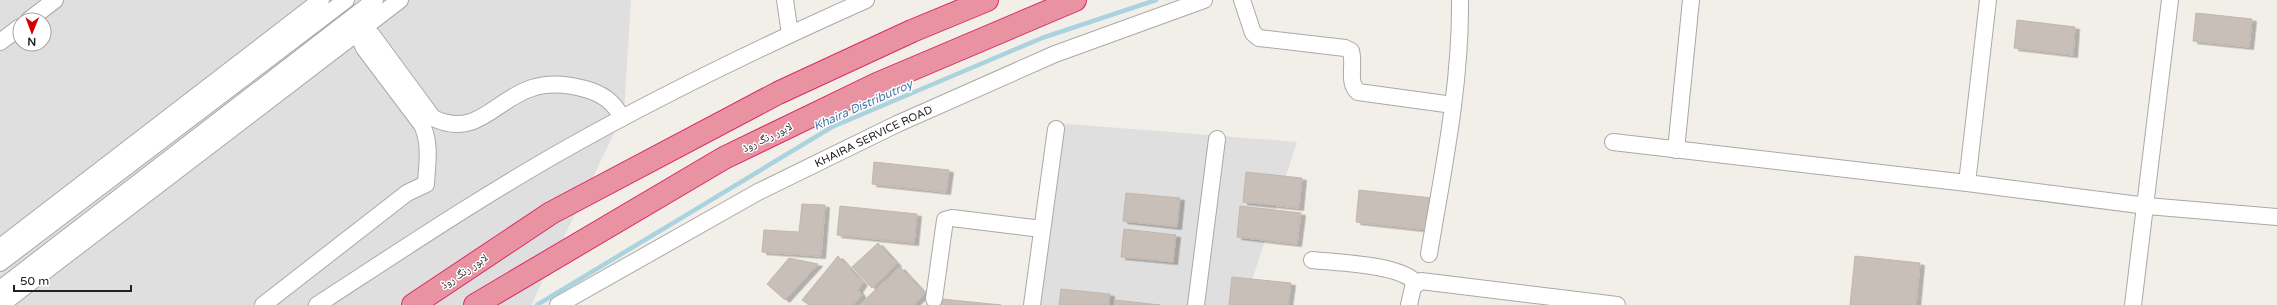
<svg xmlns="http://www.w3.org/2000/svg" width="2277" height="305" font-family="'Varela Round','Noto Naskh Arabic',sans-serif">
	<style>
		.residential { fill: #e0dfdf; fill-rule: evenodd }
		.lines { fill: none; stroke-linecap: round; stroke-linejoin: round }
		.stream { stroke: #aad3df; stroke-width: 4.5 }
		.building { fill: #c7bfb8; stroke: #c4b6ab; filter: url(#shadow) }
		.minor-casing { stroke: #a9a9a9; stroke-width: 18 }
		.highway-casing { stroke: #dc2a67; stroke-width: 24 }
		.minor { stroke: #fff; stroke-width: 16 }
		.highway { stroke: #e892a2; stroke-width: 22 }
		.labels { text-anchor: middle; stroke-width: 3; stroke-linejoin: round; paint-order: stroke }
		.street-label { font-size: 11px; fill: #222; stroke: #fff }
		.water-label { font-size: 12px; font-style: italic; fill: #4a7aab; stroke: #fff }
	</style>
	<defs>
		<filter id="shadow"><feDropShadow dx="4.5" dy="2.5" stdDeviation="0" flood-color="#0004"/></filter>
	</defs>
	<rect width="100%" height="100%" fill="#f2efe9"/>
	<g class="residential">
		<path d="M0 0H631L624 113 531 305H0ZM20 20H44V44H20Z"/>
		<polygon points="1056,123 1297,142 1244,305 1032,305"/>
	</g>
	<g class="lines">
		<polyline class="stream" points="537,305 832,127 1042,38 1156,0"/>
	</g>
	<g class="building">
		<polygon points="2196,13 2252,19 2249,47 2193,41"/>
		<polygon points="2017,20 2075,27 2073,55 2014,48"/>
		<polygon points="874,162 949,170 946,192 872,184"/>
		<polygon points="1246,172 1302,178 1299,208 1243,202"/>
		<polygon points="1359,190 1432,198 1428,230 1356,222"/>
		<polygon points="1126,193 1180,198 1177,227 1123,221"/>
		<polygon points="802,204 825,205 821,256 762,252 764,230 799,232"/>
		<polygon points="840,206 917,214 914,243 837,235"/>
		<polygon points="1240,206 1301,213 1297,244 1237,237"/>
		<polygon points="1124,229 1176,235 1173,262 1121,257"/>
		<polygon points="878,243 897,264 872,288 852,267"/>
		<polygon points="838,256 863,283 858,290 862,296 852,305 809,305 802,300"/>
		<polygon points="1855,256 1920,263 1916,305 1850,305"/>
		<polygon points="789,258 818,264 785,300 767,284"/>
		<polygon points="900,267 925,294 913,305 859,305"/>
		<polygon points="1232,277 1291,283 1288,305 1229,305"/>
		<polygon points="1061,289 1110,294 1109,305 1059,305"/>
		<polygon points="942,299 1001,305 942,305"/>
		<polygon points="1115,300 1160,305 1115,305"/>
	</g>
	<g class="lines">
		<g class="minor-casing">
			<g id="minor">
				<polyline points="785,0 790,34"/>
				<path d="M1242 0 1253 33 1259 38 1345 48 1351 51C1355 64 1347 83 1358 92L1453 105"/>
				<polyline points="29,20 55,0"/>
				<path d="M357 32 372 35 433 118C477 139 494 100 532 88 550 82 567 84 585 89 603 94 614 102 622 118"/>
				<polyline points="0,42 20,27"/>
				<polyline points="1613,142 1967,183 2147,206 2277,217"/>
				<polyline points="1676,150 1691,0"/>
				<polyline points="1967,183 1988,0"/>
				<polyline points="0,247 321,0"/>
				<path d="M1429 254C1443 170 1461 85 1460 0"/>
				<path d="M1312 260C1338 263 1400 264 1416 283"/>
				<polyline points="0,263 346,0"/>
				<polyline points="0,289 375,0"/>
				<polyline points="934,299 945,220 952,218 1042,229"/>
				<polyline points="1,305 400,0"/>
				<path d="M263 305 407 193 426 184C427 164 431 144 422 125L364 48 357 32 351 24"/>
				<path d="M317 305C400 251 482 196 569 147 665 93 765 45 866 0"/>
				<path id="s1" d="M558 305 758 192 897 124 1055 54 1204 0"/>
				<polyline points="1032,305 1056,129"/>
				<polyline points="1196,305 1217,139"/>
				<polyline points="1409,305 1413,287 1421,281 1617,305"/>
				<polyline points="2133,305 2170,0"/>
			</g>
		</g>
		<g class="highway-casing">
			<g id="highway">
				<polyline points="413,305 551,213 778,93 912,31 987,0"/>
				<polyline points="475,305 724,158 877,84 1075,0"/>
			</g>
		</g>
		<use href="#minor" class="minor"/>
		<use href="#highway" class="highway"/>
	</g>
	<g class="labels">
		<g class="street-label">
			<text transform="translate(767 137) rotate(-26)" y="4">لاہور رنگ روڈ</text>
			<text dy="4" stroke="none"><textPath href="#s1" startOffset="358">KHAIRA SERVICE ROAD</textPath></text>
			<text transform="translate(464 271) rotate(-34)" y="4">لاہور رنگ روڈ</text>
		</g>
		<g class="water-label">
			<text transform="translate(863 105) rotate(-24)" y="4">Khaira Distributroy</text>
		</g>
	</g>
	<g transform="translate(32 32) rotate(181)"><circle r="19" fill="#ffffff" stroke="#a7a7a7"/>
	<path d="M0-3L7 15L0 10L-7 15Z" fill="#d40000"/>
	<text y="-6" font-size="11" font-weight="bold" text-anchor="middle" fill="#222222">N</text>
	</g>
	<path d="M14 285v6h117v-6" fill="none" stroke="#222222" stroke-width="2"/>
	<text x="20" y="285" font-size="12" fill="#222222" stroke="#ffffff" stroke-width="3" paint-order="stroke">50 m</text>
</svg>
